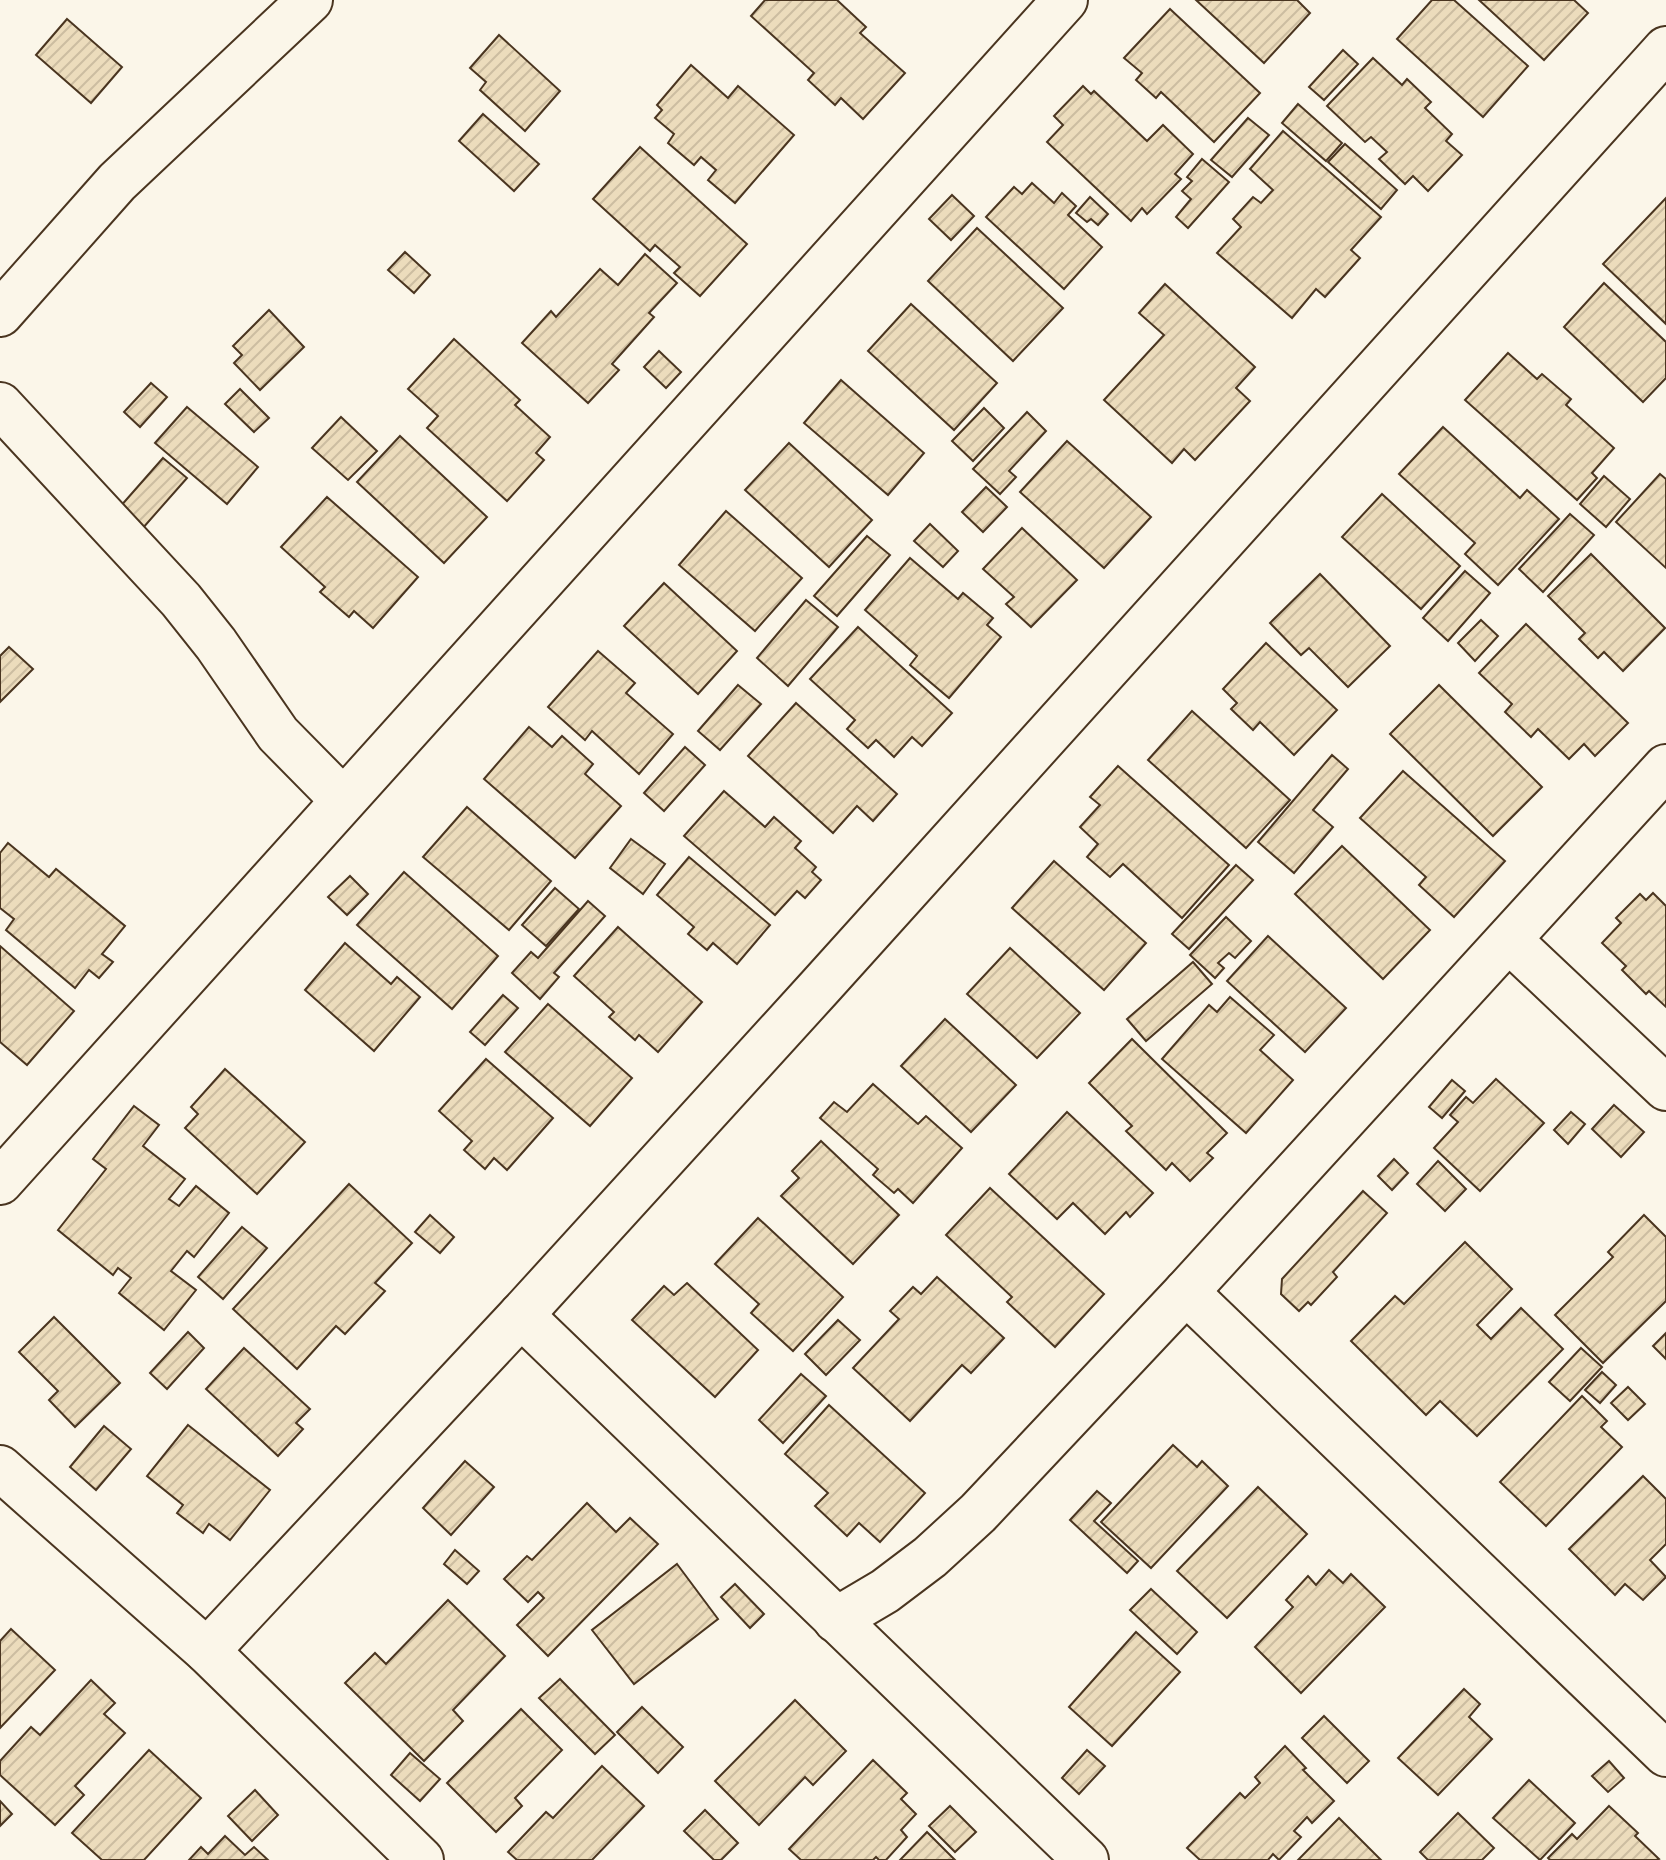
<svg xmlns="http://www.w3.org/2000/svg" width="1666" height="1860" font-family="'Times New Roman',serif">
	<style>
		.building { fill: url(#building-hatch); stroke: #4a3520; stroke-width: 2 }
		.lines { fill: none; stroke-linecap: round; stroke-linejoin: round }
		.minor-casing { stroke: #4a3520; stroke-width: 48 }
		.minor { stroke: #fbf6e9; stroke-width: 44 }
	</style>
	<defs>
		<pattern id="building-hatch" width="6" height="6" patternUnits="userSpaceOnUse" patternTransform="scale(2)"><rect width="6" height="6" fill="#ecdcbc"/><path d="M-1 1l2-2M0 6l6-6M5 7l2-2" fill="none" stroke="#ccbda1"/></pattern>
	</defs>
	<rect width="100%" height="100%" fill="#fbf6e9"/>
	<g class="building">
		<polygon points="765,0 837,0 866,27 860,33 905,73 863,119 841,98 835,105 808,80 814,73 751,16"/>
		<polygon points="1196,0 1297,0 1310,13 1264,63"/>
		<polygon points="1432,0 1454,0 1528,66 1483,117 1397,39"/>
		<polygon points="1479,0 1574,0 1588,13 1544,60"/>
		<polygon points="1170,9 1260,93 1214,142 1161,92 1156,98 1136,80 1142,73 1124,58"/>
		<polygon points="67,19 122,67 91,103 36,55"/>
		<polygon points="499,35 560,91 525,131 480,90 486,82 470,68"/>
		<polygon points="1343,50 1358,64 1324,100 1309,87"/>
		<polygon points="1373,58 1402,85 1407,79 1431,102 1425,108 1452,134 1446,141 1462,155 1428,191 1413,176 1405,184 1379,159 1387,152 1371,137 1365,142 1327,106"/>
		<polygon points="691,65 728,98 738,86 794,135 735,203 708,180 716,170 701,157 694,165 668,143 674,134 655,118 662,110 657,105"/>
		<polygon points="1083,86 1091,94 1094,91 1147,141 1163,125 1193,154 1175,174 1181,179 1147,214 1142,208 1131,221 1047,142 1063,125 1054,116"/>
		<polygon points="1298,104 1342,143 1326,161 1282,123"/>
		<polygon points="483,114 539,164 514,191 459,141"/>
		<polygon points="1248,118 1269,135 1232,177 1211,160"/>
		<polygon points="1283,131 1381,217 1351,250 1360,258 1325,297 1316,289 1292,318 1217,253 1241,227 1233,219 1253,197 1261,203 1273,190 1250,169"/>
		<polygon points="1345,144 1397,190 1381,209 1328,162"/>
		<polygon points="640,147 747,244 700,296 674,273 680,267 655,245 650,251 593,199"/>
		<polygon points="1202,159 1229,182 1188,228 1176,217 1191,199 1182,191 1192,181 1187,177"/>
		<polygon points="1032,183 1054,203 1062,193 1076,206 1068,215 1102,247 1064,289 986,217 1014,187 1022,194"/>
		<polygon points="952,195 974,216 951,240 929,219"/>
		<polygon points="1090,197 1108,214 1098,225 1091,219 1087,222 1076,213"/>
		<polygon points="1666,198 1666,324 1603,264"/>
		<polygon points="977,228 1063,308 1013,361 928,281"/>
		<polygon points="405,252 430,275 414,293 388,270"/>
		<polygon points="645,254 677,283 649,313 654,317 612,364 619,370 588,403 522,343 551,311 556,317 600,269 618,285"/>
		<polygon points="1604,283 1666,342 1666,378 1643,402 1564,327"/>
		<polygon points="1165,284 1255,367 1236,388 1250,401 1195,460 1184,449 1172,463 1104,400 1164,335 1139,313"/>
		<polygon points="911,304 997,383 954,430 868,351"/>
		<polygon points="269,310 304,347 260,390 234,363 242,355 233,346"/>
		<polygon points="454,339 520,400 515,405 550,437 536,453 544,460 507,501 427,428 438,416 408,389"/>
		<polygon points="659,351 681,372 666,388 644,367"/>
		<polygon points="1508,353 1537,379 1542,374 1571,399 1566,405 1614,448 1592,473 1597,478 1577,500 1465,400"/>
		<polygon points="841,380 924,453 888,495 804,423"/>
		<polygon points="151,383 167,397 140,427 124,412"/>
		<polygon points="240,389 269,418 254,432 225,404"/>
		<polygon points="187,407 258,467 227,504 155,443"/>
		<polygon points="984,408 1004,428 973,461 952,441"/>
		<polygon points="1027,412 1046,431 1009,471 1016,477 1000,494 973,469"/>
		<polygon points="341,417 377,451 348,480 312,448"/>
		<polygon points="1443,427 1520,498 1527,490 1559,519 1498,585 1465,554 1475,543 1399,474"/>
		<polygon points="400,436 487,517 444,563 357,482"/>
		<polygon points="1067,441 1151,517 1104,568 1020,492"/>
		<polygon points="789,443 872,520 829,567 745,490"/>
		<polygon points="163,458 187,478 142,529 119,508"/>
		<polygon points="1660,474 1666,479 1666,568 1616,522"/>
		<polygon points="1604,476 1630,499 1606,527 1580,504"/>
		<polygon points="986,487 1007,507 983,532 962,512"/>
		<polygon points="1382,494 1460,566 1421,609 1342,537"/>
		<polygon points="327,497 418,577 373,628 354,611 349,617 320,592 325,587 281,547"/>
		<polygon points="726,511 802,578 755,631 679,565"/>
		<polygon points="1570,514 1594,535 1543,592 1519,569"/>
		<polygon points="930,524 958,551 943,567 914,541"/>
		<polygon points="1022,528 1077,580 1031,627 1006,604 1014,597 983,569"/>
		<polygon points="867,536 890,555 837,616 814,596"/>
		<polygon points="1591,554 1665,628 1623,671 1604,652 1598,658 1579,639 1585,633 1548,596"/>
		<polygon points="910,558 958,599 963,593 993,618 987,625 1001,637 949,698 910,665 917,656 865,610"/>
		<polygon points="1465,571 1490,593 1448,641 1423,618"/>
		<polygon points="1320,574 1390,646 1348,687 1309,648 1301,655 1270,623"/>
		<polygon points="664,583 737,651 698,694 624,626"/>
		<polygon points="806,600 838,627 788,686 757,658"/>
		<polygon points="1481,620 1498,636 1475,661 1458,643"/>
		<polygon points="1526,624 1628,723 1595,756 1584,744 1569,759 1538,729 1531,737 1505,712 1512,704 1479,673"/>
		<polygon points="858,627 952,713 922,746 912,737 894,757 876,740 868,748 847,729 855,720 810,679"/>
		<polygon points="1266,643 1337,710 1294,755 1260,722 1253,730 1231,709 1237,703 1223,689"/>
		<polygon points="9,647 33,669 0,702 0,656"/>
		<polygon points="598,651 635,683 626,693 673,734 639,774 592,731 585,740 548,707"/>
		<polygon points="738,685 761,704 720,750 698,731"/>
		<polygon points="1439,685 1542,787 1493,836 1390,734"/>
		<polygon points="796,703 897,794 873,821 857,806 833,833 748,756"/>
		<polygon points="1192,711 1290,800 1246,848 1148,760"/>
		<polygon points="529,727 552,747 562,736 593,764 585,774 621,806 575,858 484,779"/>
		<polygon points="685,747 705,765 664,811 644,793"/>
		<polygon points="1332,755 1348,769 1313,810 1333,827 1294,873 1258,842"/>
		<polygon points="1118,766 1229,865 1182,918 1123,864 1110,877 1087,857 1098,844 1080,827 1100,805 1090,797"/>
		<polygon points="1403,771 1505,861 1454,917 1419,885 1426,877 1360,818"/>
		<polygon points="724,791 765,827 774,817 801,841 795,848 816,867 812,872 821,880 805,898 797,891 775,915 684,836"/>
		<polygon points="467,807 551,881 509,930 423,857"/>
		<polygon points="631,839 665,864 643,894 610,868"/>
		<polygon points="8,843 49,877 56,869 125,926 102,954 113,962 99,978 89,970 75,988 6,930 14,919 0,908 0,853"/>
		<polygon points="1342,846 1430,930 1383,979 1295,894"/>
		<polygon points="689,857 770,925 737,964 713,943 707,950 688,934 694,927 657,895"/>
		<polygon points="1054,861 1146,943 1104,990 1012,908"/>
		<polygon points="1236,865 1253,880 1189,949 1172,934"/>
		<polygon points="404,872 498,956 452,1009 357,925"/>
		<polygon points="350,876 368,894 347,915 328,897"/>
		<polygon points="555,888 579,909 546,946 522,925"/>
		<polygon points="1653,893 1666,906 1666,1007 1649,991 1646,994 1622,970 1626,966 1602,943 1621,923 1616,918 1640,894 1646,900"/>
		<polygon points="588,901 605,916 554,973 559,977 540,999 512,973 531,952 538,958"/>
		<polygon points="1226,917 1251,941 1235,958 1229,953 1218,963 1224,968 1215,978 1190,955"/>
		<polygon points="618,927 702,1002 658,1052 639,1035 635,1040 609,1017 614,1012 574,976"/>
		<polygon points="1268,936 1346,1008 1305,1052 1227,981"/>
		<polygon points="345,943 391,984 397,977 420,997 374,1051 305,990"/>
		<polygon points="0,946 74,1011 27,1065 0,1042"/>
		<polygon points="1010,948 1080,1013 1037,1058 967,994"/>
		<polygon points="1193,962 1212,984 1146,1041 1127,1019"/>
		<polygon points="503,995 518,1008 485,1045 470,1032"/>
		<polygon points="1230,997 1274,1035 1260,1050 1293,1080 1246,1133 1162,1059 1209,1005 1217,1012"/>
		<polygon points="548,1004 632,1078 590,1126 505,1052"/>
		<polygon points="945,1019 1016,1085 971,1132 901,1066"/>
		<polygon points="1132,1039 1227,1133 1207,1153 1213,1158 1190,1181 1172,1163 1166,1170 1126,1131 1132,1126 1089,1083"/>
		<polygon points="486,1059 553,1118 507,1170 494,1158 485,1169 464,1150 472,1141 439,1111"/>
		<polygon points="225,1069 305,1142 257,1194 185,1128 198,1114 191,1107"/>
		<polygon points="1496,1079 1544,1123 1480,1191 1434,1148 1458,1122 1450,1115 1466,1097 1473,1103"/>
		<polygon points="1452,1080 1465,1091 1442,1118 1429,1107"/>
		<polygon points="873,1084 918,1124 926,1116 962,1148 913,1203 898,1189 894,1193 873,1175 878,1169 820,1118 834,1102 847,1112"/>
		<polygon points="1614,1105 1644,1132 1621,1157 1592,1129"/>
		<polygon points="134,1106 159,1125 143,1146 185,1179 169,1199 179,1206 196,1186 229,1213 194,1257 187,1251 171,1271 196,1290 164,1330 119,1293 131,1278 118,1268 113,1275 58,1230 106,1169 93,1159"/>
		<polygon points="1067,1112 1153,1193 1130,1217 1126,1212 1105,1234 1073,1203 1057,1219 1009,1174"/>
		<polygon points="1571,1112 1585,1124 1568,1144 1554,1130"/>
		<polygon points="821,1141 899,1215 853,1264 781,1196 799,1178 792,1171"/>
		<polygon points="1394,1159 1408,1173 1392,1190 1378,1176"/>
		<polygon points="1438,1161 1466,1189 1445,1211 1417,1184"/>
		<polygon points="349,1184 412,1243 375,1283 385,1291 345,1334 336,1326 297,1369 233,1309"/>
		<polygon points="990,1188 1104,1294 1055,1347 1007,1302 1012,1297 946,1235"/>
		<polygon points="1363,1191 1387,1213 1333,1272 1337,1277 1311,1305 1308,1302 1299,1311 1281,1294 1282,1279"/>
		<polygon points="430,1215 454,1237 440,1253 415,1232"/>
		<polygon points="1644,1215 1666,1237 1666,1301 1603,1363 1555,1315 1613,1257 1608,1252"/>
		<polygon points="758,1218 843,1297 793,1351 751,1313 759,1304 715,1264"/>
		<polygon points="242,1227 267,1248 223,1299 198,1277"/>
		<polygon points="1465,1242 1512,1289 1477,1325 1491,1339 1521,1308 1563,1349 1477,1436 1440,1401 1426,1415 1351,1341 1395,1296 1404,1304"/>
		<polygon points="937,1277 1004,1338 971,1373 962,1365 910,1421 853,1368 899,1319 890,1311 913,1287 921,1294"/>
		<polygon points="687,1283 758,1350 715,1397 632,1320 664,1286 674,1295"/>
		<polygon points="54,1317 120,1383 75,1427 49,1400 58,1391 19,1352"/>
		<polygon points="838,1320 860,1340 826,1375 805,1354"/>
		<polygon points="188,1332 204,1348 167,1389 150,1373"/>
		<polygon points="1666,1333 1666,1359 1653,1346"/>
		<polygon points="244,1348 310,1409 296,1423 303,1429 278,1456 206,1389"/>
		<polygon points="1581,1348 1602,1367 1570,1401 1549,1382"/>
		<polygon points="1602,1372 1616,1385 1600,1403 1585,1390"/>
		<polygon points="801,1374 826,1396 783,1443 759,1420"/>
		<polygon points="1628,1387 1645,1404 1628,1420 1611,1403"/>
		<polygon points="1582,1396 1607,1421 1601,1427 1622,1447 1546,1526 1500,1482"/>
		<polygon points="829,1405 925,1493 880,1542 859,1523 847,1536 815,1506 828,1493 785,1454"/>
		<polygon points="188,1425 270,1490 230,1540 209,1524 203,1533 177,1513 183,1505 147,1476"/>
		<polygon points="104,1426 131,1449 96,1490 70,1467"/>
		<polygon points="1173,1445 1197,1467 1202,1461 1228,1486 1151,1568 1101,1522"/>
		<polygon points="465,1461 494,1487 451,1535 423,1508"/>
		<polygon points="1643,1476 1666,1499 1666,1544 1650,1560 1666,1577 1643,1600 1625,1584 1615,1595 1569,1549"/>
		<polygon points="1258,1487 1307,1534 1227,1618 1177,1571"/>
		<polygon points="1097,1491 1111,1503 1094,1521 1138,1561 1127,1573 1070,1520"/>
		<polygon points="587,1503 616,1532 630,1518 658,1544 548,1656 517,1625 544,1598 538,1592 528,1602 504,1579 527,1556 532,1560"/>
		<polygon points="455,1550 479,1571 467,1584 444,1564"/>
		<polygon points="677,1564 718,1619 634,1684 592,1630"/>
		<polygon points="1329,1570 1343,1583 1351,1574 1385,1607 1301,1693 1255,1647 1293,1607 1286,1600 1308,1576 1316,1585"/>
		<polygon points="735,1584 764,1614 750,1628 721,1597"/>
		<polygon points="1151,1589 1197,1632 1177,1654 1130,1610"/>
		<polygon points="448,1600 505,1656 453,1710 463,1721 424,1761 345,1683 375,1653 386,1664"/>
		<polygon points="11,1629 55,1670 0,1728 0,1641"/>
		<polygon points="1136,1632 1180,1672 1112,1746 1069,1707"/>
		<polygon points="560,1679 615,1735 595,1754 539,1698"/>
		<polygon points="91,1680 115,1703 104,1714 125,1733 75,1786 84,1795 55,1825 0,1775 0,1761 31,1727 40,1735"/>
		<polygon points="1464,1689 1480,1704 1469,1717 1492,1739 1438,1795 1398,1758"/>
		<polygon points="795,1700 846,1751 813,1785 805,1777 759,1825 715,1781"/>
		<polygon points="642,1707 683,1747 658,1773 617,1732"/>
		<polygon points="521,1709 562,1750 515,1798 522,1806 496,1832 447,1783"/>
		<polygon points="1324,1716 1369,1761 1347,1783 1302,1738"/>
		<polygon points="1285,1746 1306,1768 1303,1770 1334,1801 1312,1823 1307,1817 1294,1831 1301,1837 1279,1860 1273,1854 1268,1860 1200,1860 1187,1848 1240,1793 1245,1798 1260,1783 1255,1777"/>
		<polygon points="149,1750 201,1798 144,1860 102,1860 72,1833"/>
		<polygon points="1087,1750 1105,1766 1079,1794 1062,1778"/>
		<polygon points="410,1753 440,1779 420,1801 391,1775"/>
		<polygon points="873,1760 907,1793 901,1799 916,1814 901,1830 907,1837 886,1860 879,1860 876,1857 873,1860 801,1860 789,1849"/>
		<polygon points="1609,1761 1624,1778 1608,1792 1592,1776"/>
		<polygon points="602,1766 644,1806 592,1860 517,1860 508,1852 546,1812 553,1818"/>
		<polygon points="1529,1780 1575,1823 1540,1860 1493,1818"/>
		<polygon points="255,1790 278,1815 252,1841 228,1816"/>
		<polygon points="0,1801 12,1814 0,1826"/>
		<polygon points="950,1806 976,1832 955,1852 929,1826"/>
		<polygon points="1609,1806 1638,1833 1635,1836 1659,1859 1657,1860 1550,1860 1548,1858 1572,1834 1577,1839"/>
		<polygon points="705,1810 738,1843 721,1860 714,1860 684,1831"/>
		<polygon points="1458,1813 1494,1848 1482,1860 1428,1860 1420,1852"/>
		<polygon points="1339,1818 1381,1860 1298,1860"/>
		<polygon points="927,1832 955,1860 900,1860"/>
		<polygon points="225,1836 245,1855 254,1847 268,1860 189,1860 201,1847 208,1854"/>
	</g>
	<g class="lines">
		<g class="minor-casing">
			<g id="minor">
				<polyline points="0,314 117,182 310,0"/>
				<polyline points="0,405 181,600 216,644 278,734 343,800"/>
				<polyline points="1509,940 1666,1088"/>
				<polyline points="0,1182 1065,0"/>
				<polyline points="1186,1292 1666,1754"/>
				<polyline points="521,1315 1086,1860"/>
				<polyline points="0,1468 207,1651 421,1860"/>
				<polyline points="836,1620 885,1591 930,1557 978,1513 1186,1292 1666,767"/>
				<polyline points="207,1651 521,1315 819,988 1666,49"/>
			</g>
		</g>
		<use href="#minor" class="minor"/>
	</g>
</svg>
